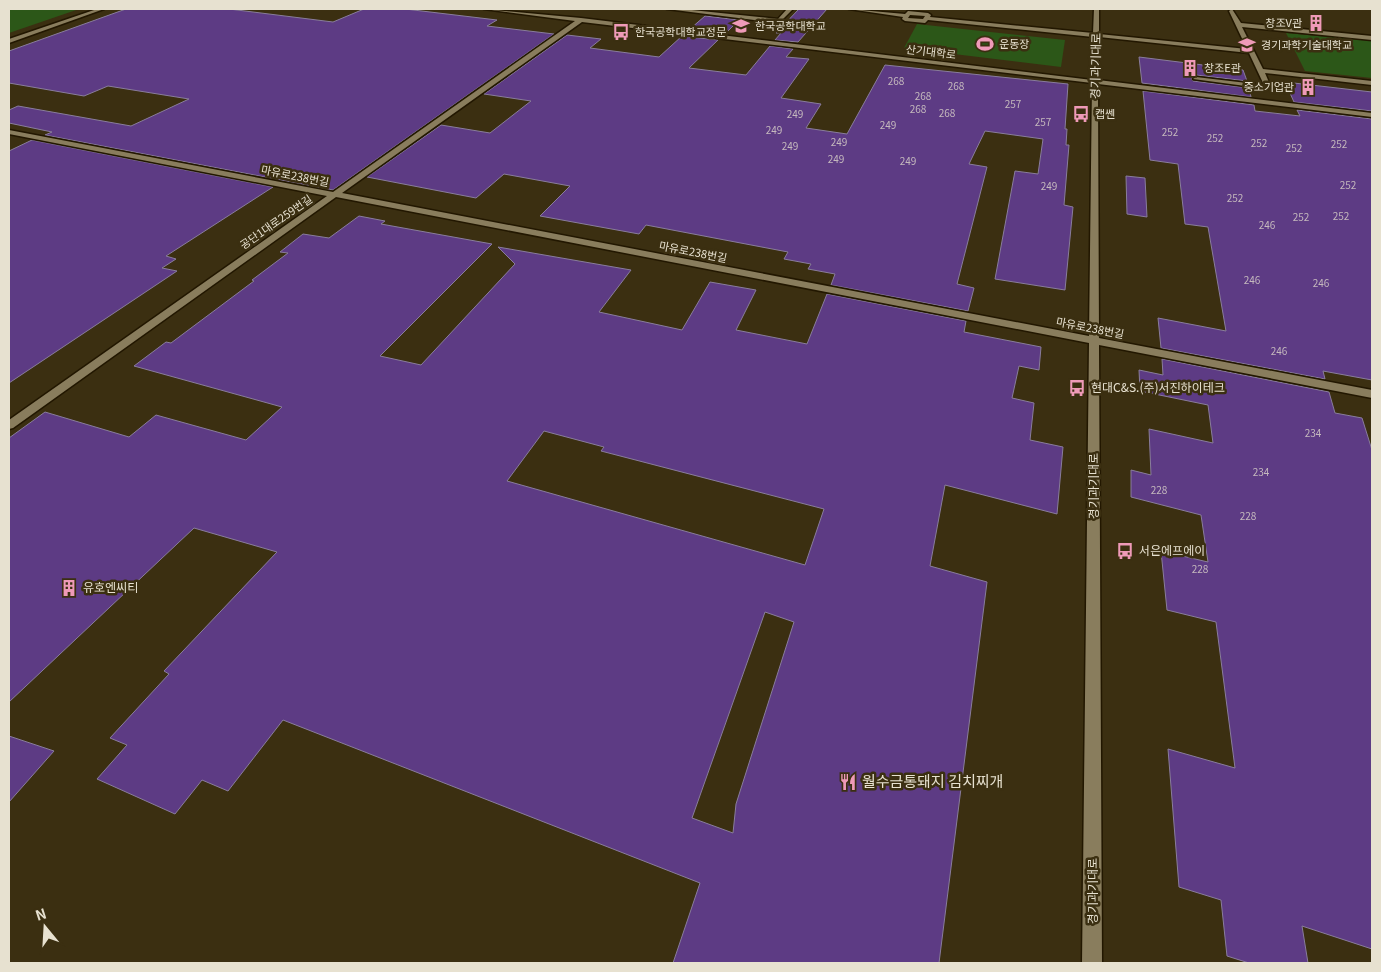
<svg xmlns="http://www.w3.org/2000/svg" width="1381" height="972" font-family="Georgia,'Noto Sans KR',serif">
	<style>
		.green { fill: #2c5718 }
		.building { fill: #5d3b84; stroke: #897d9c; fill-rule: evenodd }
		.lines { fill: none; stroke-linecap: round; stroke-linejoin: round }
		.minor-casing { stroke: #221700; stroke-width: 3 }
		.minor { fill: #897d5d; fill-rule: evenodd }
		.labels { text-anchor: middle; stroke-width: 5; stroke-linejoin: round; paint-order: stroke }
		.number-label { font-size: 10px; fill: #c4b8bd }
		.far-poi-label { font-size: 11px; fill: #e7e1d0; stroke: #3b2f11; text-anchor: start }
		.far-street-label { font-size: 11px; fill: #e7e1d0; stroke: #3b2f11 }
		.street-label { font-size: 12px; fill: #e7e1d0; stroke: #3b2f11 }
		.poi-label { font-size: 12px; fill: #e7e1d0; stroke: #3b2f11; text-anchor: start }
		.near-poi-label { font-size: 15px; fill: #e7e1d0; stroke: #3b2f11; text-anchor: start }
	</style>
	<rect width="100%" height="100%" fill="#3b2f11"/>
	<g class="green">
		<polygon points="9,9 79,9 9,33"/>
		<polygon points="917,24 1065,40 1061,67 904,48"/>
		<polygon points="1286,33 1372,41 1372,78 1305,71"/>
	</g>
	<g class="building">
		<polygon points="126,9 229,9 333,22 364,9 405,9 497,20 487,26 554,34 333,190 45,135 52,132 9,123 9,110 18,106 131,126 189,99 108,86 84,96 9,83 9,51"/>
		<polygon points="799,9 827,9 798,42 775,40 781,33 776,33"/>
		<polygon points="705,16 739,20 725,34 690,29"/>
		<polygon points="567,35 601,39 590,48 659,57 682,36 718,40 689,68 746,75 770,46 793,49 786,57 809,59 781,98 821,104 806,128 847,134 885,65 1068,84 1065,129 1067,129 1066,145 1069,145 1064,205 1073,207 1065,290 995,279 1015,171 1038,174 1043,139 985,131 969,164 987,167 957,284 974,288 968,311 831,285 835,274 808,269 811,264 784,259 788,252 646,225 639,234 540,216 570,186 504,174 476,198 367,177 441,125 490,133 531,101 484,94"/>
		<polygon points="1139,57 1243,70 1247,81 1196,75 1191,79 1193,81 1249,88 1251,97 1142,83"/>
		<polygon points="1285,82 1372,92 1372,111 1294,102"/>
		<polygon points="1143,91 1254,105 1255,111 1300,116 1297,110 1372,119 1372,380 1323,371 1325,379 1161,348 1158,318 1226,331 1208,227 1185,224 1178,164 1150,160"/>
		<polygon points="32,140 273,187 166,256 176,259 162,268 177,271 9,383 9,151"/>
		<polygon points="1126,176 1145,178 1147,217 1127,214"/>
		<path d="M359 216 385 221 381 224 492 244 380 356 421 365 515 264 498 247 631 270 599 312 682 330 710 282 756 290 736 330 807 344 827 294 966 321 964 332 1041 347 1039 370 1019 366 1012 398 1034 403 1030 440 1063 447 1057 514 945 485 930 566 987 582 939 963H673L700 883 283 720 228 791 202 780 175 814 97 779 127 745 110 738 169 674 164 671 277 552 194 528 9 702V438L45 412 129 437 156 415 246 440 282 407 134 366 166 342 171 343 254 281 252 280 288 253 280 252 303 234 329 238ZM544 431 604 447 601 451 824 509 805 565 507 481ZM765 612 794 622 736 804 733 833 692 818Z"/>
		<polygon points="1162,359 1329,392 1335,413 1362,418 1372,450 1372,949 1302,926 1308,963 1249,963 1227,956 1221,900 1179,887 1168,749 1235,768 1216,622 1167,610 1161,551 1208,562 1201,515 1131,497 1131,470 1151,475 1149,429 1213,443 1208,405 1140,391 1139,370 1163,375"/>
		<polygon points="9,736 54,751 9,802"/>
	</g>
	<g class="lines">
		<g class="minor-casing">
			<g id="minor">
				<polygon points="97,9 104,9 9,43 9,39"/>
				<path d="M484 9 581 18 1092 80 1093 37 928 20 925 23 905 21 902 19 903 17 849 9 905 14 908 11 928 13 931 15 930 17 1093 33 1094 9H1099V34L1247 49 1229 11 1232 9 1241 23 1372 36V40L1242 27 1263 69 1372 81V85L1265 73 1271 87 1268 89 1193 79 1196 77 1264 85 1249 53 1099 37 1098 80 1372 113V117L1098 84 1099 338 1372 390V398L1099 345 1102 963H1082L1089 343 336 197 13 428 9 429V420L327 196 9 134V130L333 192 575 21ZM910 15 925 16 923 19 908 18ZM582 22 1092 83 1089 336 342 193Z"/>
				<polygon points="667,9 682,9 778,19 787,9 793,9 779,23"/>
			</g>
		</g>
		<use href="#minor" class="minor"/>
	</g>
	<defs>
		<g id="building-bare" transform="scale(1.35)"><path d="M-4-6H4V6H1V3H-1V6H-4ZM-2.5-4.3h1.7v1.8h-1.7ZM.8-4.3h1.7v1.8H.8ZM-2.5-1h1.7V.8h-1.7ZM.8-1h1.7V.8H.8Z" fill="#ef9ab8" stroke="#3b2f11" stroke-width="2.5" paint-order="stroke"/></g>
		<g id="university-bare" transform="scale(1.35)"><path d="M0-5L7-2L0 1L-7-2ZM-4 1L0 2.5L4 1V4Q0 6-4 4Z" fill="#ef9ab8" stroke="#3b2f11" stroke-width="2.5" paint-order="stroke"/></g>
		<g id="bus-bare" transform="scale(1.35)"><path d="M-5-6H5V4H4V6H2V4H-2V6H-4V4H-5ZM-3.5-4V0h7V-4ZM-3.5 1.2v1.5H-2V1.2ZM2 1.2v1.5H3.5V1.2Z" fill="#ef9ab8" stroke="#3b2f11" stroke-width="2.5" paint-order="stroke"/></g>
		<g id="stadium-bare" transform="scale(1.35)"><path d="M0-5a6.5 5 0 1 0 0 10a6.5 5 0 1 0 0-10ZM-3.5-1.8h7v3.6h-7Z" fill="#ef9ab8" stroke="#3b2f11" stroke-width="2.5" paint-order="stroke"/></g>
		<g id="restaurant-bare" transform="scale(1.35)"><path d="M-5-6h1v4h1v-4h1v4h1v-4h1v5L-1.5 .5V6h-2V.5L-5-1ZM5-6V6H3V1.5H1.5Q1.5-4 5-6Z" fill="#ef9ab8" stroke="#3b2f11" stroke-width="2.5" paint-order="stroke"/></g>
	</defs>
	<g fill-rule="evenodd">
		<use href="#building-bare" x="1316" y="23"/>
		<use href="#university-bare" x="741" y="26"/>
		<use href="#bus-bare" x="621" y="32"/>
		<use href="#stadium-bare" x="985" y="44"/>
		<use href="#university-bare" x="1247" y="45"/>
		<use href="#building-bare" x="1190" y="68"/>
		<use href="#building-bare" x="1308" y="87"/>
		<use href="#bus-bare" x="1081" y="114"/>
		<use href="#bus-bare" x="1077" y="388"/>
		<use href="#bus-bare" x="1125" y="551"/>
		<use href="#building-bare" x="69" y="588"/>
		<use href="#restaurant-bare" x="848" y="782"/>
	</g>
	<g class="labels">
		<g class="number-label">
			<text x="896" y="85">268</text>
			<text x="956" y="90">268</text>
			<text x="923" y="100">268</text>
			<text x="1013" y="108">257</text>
			<text x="918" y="113">268</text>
			<text x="947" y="117">268</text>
			<text x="795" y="118">249</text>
			<text x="1043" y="126">257</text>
			<text x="888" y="129">249</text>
			<text x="774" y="134">249</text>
			<text x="1170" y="136">252</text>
			<text x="1215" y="142">252</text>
			<text x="839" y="146">249</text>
			<text x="1259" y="147">252</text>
			<text x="1339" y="148">252</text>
			<text x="790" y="150">249</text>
			<text x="1294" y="152">252</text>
			<text x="836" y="163">249</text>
			<text x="908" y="165">249</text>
			<text x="1348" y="189">252</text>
			<text x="1049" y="190">249</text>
			<text x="1235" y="202">252</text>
			<text x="1341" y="220">252</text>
			<text x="1301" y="221">252</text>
			<text x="1267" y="229">246</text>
			<text x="1252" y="284">246</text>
			<text x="1321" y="287">246</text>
			<text x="1279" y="355">246</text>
			<text x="1313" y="437">234</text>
			<text x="1261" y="476">234</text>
			<text x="1159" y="494">228</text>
			<text x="1248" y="520">228</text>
			<text x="1200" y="573">228</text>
		</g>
		<g class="far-poi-label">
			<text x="1302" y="27" text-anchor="end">창조V관</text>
			<text x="755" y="30">한국공학대학교</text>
			<text x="635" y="36">한국공학대학교정문</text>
			<text x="999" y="48">운동장</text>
			<text x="1261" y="49">경기과학기술대학교</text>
			<text x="1204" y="72">창조E관</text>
			<text x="1294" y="91" text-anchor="end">중소기업관</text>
			<text x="1095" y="118">캡쎈</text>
		</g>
		<g class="far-street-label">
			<text transform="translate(931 52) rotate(7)" y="4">산기대학로</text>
			<text transform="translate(295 176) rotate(11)" y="4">마유로238번길</text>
			<text transform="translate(276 222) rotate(-35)" y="4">공단1대로259번길</text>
			<text transform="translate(693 252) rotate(11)" y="4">마유로238번길</text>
			<text transform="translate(1090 328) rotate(11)" y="4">마유로238번길</text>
		</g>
		<g class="street-label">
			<text transform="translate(1096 66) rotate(-89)" y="4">경기과기대로</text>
			<text transform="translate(1094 486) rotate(-90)" y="4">경기과기대로</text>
			<text transform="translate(1093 891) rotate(-90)" y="4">경기과기대로</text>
		</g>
		<g class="poi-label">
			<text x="1091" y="392">현대C&amp;S.(주)서진하이테크</text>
			<text x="1139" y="555">서은에프에이</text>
			<text x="83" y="592">유호엔씨티</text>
		</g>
		<g class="near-poi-label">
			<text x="862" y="787">월수금통돼지 김치찌개</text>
		</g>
	</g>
	<rect width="1381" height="972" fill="none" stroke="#e7e1d0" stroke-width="20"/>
	<g transform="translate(45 927) rotate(342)" stroke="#3b2f11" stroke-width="4" paint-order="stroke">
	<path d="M0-4L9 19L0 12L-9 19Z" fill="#e7e1d0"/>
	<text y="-8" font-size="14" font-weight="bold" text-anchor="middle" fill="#e7e1d0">N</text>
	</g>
</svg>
